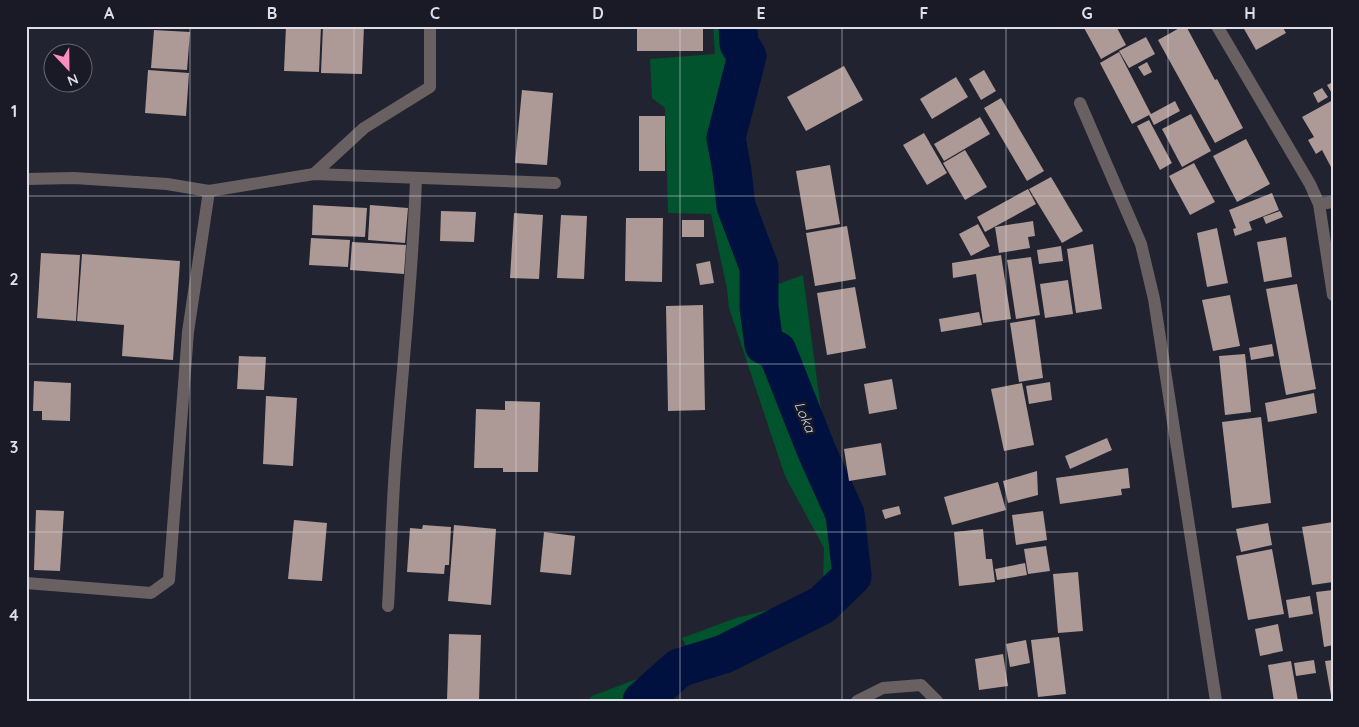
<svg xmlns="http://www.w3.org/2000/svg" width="1359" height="727" font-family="Quicksand,sans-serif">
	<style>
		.green { fill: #01532d }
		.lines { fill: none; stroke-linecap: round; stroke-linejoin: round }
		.river { stroke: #00113f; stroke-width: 39 }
		.building { fill: #ad9995 }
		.minor { stroke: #696061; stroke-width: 12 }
		.grid { fill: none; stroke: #dddee7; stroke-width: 1; stroke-opacity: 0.55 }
		.labels { text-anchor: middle; stroke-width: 5; stroke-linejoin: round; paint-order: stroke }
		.water-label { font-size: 14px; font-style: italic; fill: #ccd9ec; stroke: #191a26 }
		.neatline { fill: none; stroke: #dddee7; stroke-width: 2 }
		.grid-label { font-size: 16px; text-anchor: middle; font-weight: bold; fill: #dddee7 }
	</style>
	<rect width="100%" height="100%" fill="#222330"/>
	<g class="green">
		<polygon points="713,26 758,26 758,32 739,83 744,124 740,199 773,286 803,275 821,410 837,490 856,531 865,571 832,604 753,650 700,675 682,638 736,618 808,600 823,583 824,548 785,476 729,308 727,289 711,214 668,213 665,108 652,98 650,59 715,54"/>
		<polygon points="642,677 656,701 587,701 592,696"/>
	</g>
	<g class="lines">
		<polyline class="river" points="642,701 679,668 724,654 822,605 852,576 845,514 817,452 777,351 764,345 759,307 759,267 736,206 732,171 726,138 747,56 739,44 738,26"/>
	</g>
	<g class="building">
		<polygon points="286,26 321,26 319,72 284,71"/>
		<polygon points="323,26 364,26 362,74 321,73"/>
		<rect x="637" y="26" width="66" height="25"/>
		<polygon points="1083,26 1116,26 1126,45 1101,59"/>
		<polygon points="1183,26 1186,26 1215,80 1217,79 1243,128 1215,143 1158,40"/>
		<polygon points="1245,26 1282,26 1286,33 1256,50 1243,27"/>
		<polygon points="154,30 190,32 187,70 151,68"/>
		<polygon points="1146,37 1155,54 1129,68 1119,51"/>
		<polygon points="1119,52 1151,114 1175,101 1180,111 1154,125 1149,115 1132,124 1100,63"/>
		<polygon points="1147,62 1152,72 1144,76 1138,67"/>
		<polygon points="844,66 863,100 806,131 787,97"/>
		<polygon points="148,70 189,73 186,116 145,113"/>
		<polygon points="984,70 996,91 981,100 969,79"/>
		<polygon points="956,77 968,97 932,119 920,99"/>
		<polygon points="1333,82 1333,95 1327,85"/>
		<polygon points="1322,88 1328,97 1318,103 1313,93"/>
		<polygon points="522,90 553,93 547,165 515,163"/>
		<polygon points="1001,98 1044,171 1027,181 984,108"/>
		<polygon points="1333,100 1333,167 1331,167 1322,150 1316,154 1308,140 1314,137 1302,117"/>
		<polygon points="1191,114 1211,151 1182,167 1162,129"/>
		<rect x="639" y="116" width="26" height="55"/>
		<polygon points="980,117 990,134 944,161 934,144"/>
		<polygon points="1149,120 1172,163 1160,170 1137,126"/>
		<polygon points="924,133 947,173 927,185 903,145"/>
		<polygon points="1246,139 1270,184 1237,202 1213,156"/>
		<polygon points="965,150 987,187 965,200 943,163"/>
		<polygon points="1194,163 1215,202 1190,215 1169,176"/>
		<polygon points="830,165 840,224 806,230 796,171"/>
		<polygon points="1051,177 1083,231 1062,243 1029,189"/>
		<polygon points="1028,189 1036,204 985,232 977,217"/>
		<polygon points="1272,193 1279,210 1249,222 1252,230 1235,236 1233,229 1236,228 1229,210"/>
		<polygon points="313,205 367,208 365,237 312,235"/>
		<polygon points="370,205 408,208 405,243 368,240"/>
		<polygon points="441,211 476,212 474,242 440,241"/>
		<polygon points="1280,211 1283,217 1266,224 1263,217"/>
		<polygon points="514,213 543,215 539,279 510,278"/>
		<polygon points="561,215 587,216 584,279 557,278"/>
		<polygon points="626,218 663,218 662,282 625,281"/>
		<rect x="682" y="220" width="22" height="17"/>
		<polygon points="1033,221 1035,236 1028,237 1030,248 999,253 995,227"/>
		<polygon points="978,224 990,246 971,256 959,234"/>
		<polygon points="847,226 856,279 815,286 806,233"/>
		<polygon points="1217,228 1228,283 1207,287 1197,233"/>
		<polygon points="1286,237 1292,277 1264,282 1257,242"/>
		<polygon points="311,238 350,240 348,267 309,265"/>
		<polygon points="352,242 406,245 404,274 350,270"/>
		<polygon points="1093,244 1102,309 1076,313 1067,249"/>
		<polygon points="1061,246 1063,261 1039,264 1037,250"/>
		<polygon points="41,253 80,255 76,321 37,318"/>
		<polygon points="82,254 180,261 173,360 122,356 124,325 77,321"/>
		<polygon points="1001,255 1011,319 983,323 976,274 953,278 952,263"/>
		<polygon points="1031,257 1040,315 1016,319 1007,260"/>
		<polygon points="710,261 714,283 700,285 696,264"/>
		<polygon points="1068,280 1073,314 1045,318 1040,284"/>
		<polygon points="1297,284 1316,389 1286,395 1266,289"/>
		<polygon points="855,287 866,348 827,355 817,293"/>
		<polygon points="1230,295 1240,346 1213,351 1202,300"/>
		<polygon points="703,305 705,410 668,411 666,306"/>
		<polygon points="979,312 982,325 941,332 939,319"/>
		<polygon points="1035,319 1043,378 1019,382 1010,323"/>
		<polygon points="1272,344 1274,356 1251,360 1249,348"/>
		<polygon points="1245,354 1251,412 1225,415 1219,356"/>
		<polygon points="239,356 266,357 264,390 237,389"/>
		<polygon points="892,379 897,409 869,414 864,384"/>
		<polygon points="34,381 71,383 70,421 42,420 42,411 33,411"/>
		<polygon points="1050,382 1052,400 1029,404 1026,386"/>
		<polygon points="1022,383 1034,445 1004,451 991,389"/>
		<polygon points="1314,393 1317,413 1268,422 1265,403"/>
		<polygon points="266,396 297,398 293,466 263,464"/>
		<polygon points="505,401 540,402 538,472 503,472 503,468 474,468 476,409 505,410"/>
		<polygon points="1261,417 1271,503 1232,508 1222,422"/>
		<polygon points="1107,438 1112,450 1070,469 1065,456"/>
		<polygon points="881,443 886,475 849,481 844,449"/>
		<polygon points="1128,468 1130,488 1121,489 1122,495 1060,504 1056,478"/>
		<polygon points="1037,471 1038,495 1008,503 1003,481"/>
		<polygon points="998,482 1006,510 952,525 944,497"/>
		<polygon points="899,506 901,514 885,519 882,510"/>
		<polygon points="36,510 64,511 60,571 34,570"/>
		<polygon points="1043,511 1047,540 1016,545 1012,515"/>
		<polygon points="294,520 327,523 322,581 288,579"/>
		<polygon points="1333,522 1333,582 1312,585 1302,527"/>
		<polygon points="1268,523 1272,545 1241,552 1236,529"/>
		<polygon points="423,525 451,527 449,565 445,565 444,574 407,572 410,528 422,529"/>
		<polygon points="454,525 496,529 491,605 448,601"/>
		<polygon points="983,529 986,559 992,559 995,582 959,586 954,532"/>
		<polygon points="544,532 575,536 571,575 540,572"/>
		<polygon points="1046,546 1050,571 1028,574 1024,549"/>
		<polygon points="1272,549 1284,614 1248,620 1236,556"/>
		<polygon points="1025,563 1027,575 997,580 995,569"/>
		<polygon points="1078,572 1083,631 1058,633 1053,574"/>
		<polygon points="1333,590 1333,645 1324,647 1316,592"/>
		<polygon points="1310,596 1313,614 1289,618 1286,600"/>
		<polygon points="1278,624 1283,651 1260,656 1255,629"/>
		<polygon points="449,634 481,635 479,701 447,701"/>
		<polygon points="1059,637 1066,694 1038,697 1031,640"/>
		<polygon points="1026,640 1030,663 1010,667 1006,644"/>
		<polygon points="1003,654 1008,686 979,690 975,659"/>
		<polygon points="1314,660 1316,673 1296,676 1294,663"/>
		<polygon points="1333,660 1333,701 1332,701 1325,661"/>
		<polygon points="1291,661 1298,701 1274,701 1268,665"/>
	</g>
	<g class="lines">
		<g class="minor">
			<polyline points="1217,26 1310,184 1319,204 1333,295"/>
			<polyline points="1080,103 1141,244 1154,299 1216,701"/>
			<polyline points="314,174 364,128 430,87 430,26"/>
			<polyline points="26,179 74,178 167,184 209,191 314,174 555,183"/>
			<polyline points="1319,204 1333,202"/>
			<polyline points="26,583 151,593 169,580 188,332 209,191"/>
			<path d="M388 606C391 555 392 504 396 454 403 362 413 270 416 178"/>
			<polyline points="857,701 883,688 921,685 937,701"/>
		</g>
	</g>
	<path class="grid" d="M190 26V701M354 26V701M516 26V701M680 26V701M842 26V701M1006 26V701M1168 26V701M26 196H1333M26 364H1333M26 532H1333"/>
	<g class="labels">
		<g class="water-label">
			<text transform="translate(805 417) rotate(67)" y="5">Loka</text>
		</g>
	</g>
	<rect width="1359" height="727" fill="none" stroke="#191a26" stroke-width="55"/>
	<g transform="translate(68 68) rotate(158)"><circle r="24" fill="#191a26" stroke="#676873"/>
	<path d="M0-4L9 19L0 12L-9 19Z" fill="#fe8ebe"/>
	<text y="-8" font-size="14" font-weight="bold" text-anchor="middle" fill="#dddee7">N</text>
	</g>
	<rect x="28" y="28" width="1304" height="672" class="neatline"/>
	<g class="grid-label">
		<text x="109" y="19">A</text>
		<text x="272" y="19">B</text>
		<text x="435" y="19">C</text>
		<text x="598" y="19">D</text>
		<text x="761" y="19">E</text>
		<text x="924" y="19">F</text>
		<text x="1087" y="19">G</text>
		<text x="1250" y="19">H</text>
		<text x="14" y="117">1</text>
		<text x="14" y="285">2</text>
		<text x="14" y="453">3</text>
		<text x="14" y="621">4</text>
	</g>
</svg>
